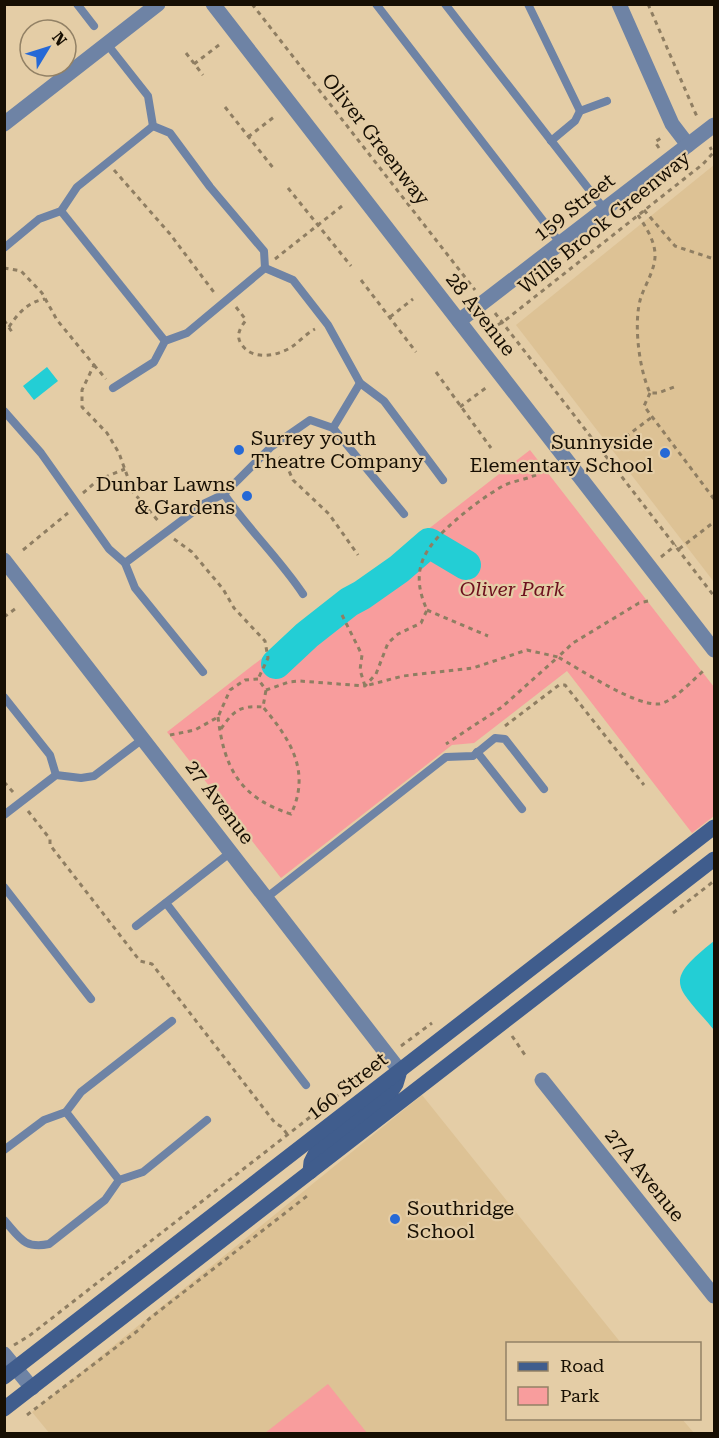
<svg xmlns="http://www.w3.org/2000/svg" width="719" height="1438" font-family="'Roboto Serif',serif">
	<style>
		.built { fill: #ddc295 }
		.green { fill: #f89d9d }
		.water { fill: #23ced5 }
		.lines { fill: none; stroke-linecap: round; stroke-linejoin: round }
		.river { stroke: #23ced5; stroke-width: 30 }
		.path { stroke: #8f7e62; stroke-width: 3; stroke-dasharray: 4.5 4.5; stroke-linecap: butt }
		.service { stroke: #6e83a5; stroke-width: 8 }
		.minor { stroke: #6e83a5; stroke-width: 15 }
		.tertiary { stroke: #6e83a5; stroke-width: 15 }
		.secondary { stroke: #405d8d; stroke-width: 15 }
		.poi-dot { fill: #2669d6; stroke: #e4cda6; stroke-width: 2 }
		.labels { text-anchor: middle; stroke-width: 4.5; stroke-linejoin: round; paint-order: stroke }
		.street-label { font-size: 20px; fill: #170f03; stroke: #e4cda6 }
		.poi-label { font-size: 20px; fill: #170f03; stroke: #e4cda6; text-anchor: start }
		.park-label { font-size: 20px; font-style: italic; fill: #6d101d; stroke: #e4cda6 }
	</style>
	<rect width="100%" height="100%" fill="#e4cda6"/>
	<g class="built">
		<polygon points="714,165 714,582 516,325"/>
		<polygon points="422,1095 621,1343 508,1344 508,1418 682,1419 694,1433 50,1434 32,1412"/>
	</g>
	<g class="green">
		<polygon points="530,450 714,687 714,816 692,833 567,671 474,743 452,745 281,878 167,732"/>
		<polygon points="328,1384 367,1433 265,1433"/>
	</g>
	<g class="water">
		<polygon points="47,367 58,381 34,400 23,386"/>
		<path d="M714 941V1030C677 985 661 983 714 941Z"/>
	</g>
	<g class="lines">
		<polyline class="river" points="276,664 307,635 349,602 362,595 399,569 429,543 466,565"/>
		<g class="path">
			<polyline points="252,4 475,290"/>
			<polyline points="648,4 698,119"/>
			<polyline points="186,53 203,75"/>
			<polyline points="194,64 219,45"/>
			<polyline points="225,107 274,169"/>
			<polyline points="248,137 274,117"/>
			<polyline points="659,148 655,142 664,136"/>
			<polyline points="114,170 170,234 216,295"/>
			<polyline points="288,188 351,266"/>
			<polyline points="644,210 675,246 714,259"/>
			<path d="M638 215C645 226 654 239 655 253 656 268 646 283 641 297 633 322 639 369 650 393H658L674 387"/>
			<polyline points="275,259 342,206"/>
			<polyline points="4,268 21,271 42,293 57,320 94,365 82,390 82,407 107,433 119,453 133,492 160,523"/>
			<polyline points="361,280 416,352"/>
			<path d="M236 307 246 320C240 328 235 336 242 345 253 361 279 356 293 346 300 341 307 333 315 329"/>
			<polyline points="495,313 714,596"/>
			<polyline points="390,317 413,299"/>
			<polyline points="4,320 14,335"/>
			<path d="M9 327C18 313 28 302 45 299"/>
			<polyline points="490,329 503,322 703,164 713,153 710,147"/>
			<polyline points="94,365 106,379"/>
			<polyline points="436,372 491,448"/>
			<polyline points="650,393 644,406 714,499"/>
			<polyline points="460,407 487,387"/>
			<polyline points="604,453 652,417"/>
			<polyline points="279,457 286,464 293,480 329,514 358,555"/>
			<polyline points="83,493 98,480 125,469"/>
			<polyline points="174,539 192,552 223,589 234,608 265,641 268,658 258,679"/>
			<polyline points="679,549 714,522"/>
			<polyline points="23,550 68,513"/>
			<polyline points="661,557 676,545"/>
			<path d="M648 601 639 603 573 643 558 657C581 670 635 706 659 704 673 702 693 680 703 671"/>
			<polyline points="427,610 488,636"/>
			<polyline points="342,615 362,655 360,670 365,686 403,676 473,668 527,650 558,657 502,707 446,744"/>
			<polyline points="4,617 15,609"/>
			<path d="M218 717C224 768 240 798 291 814 311 772 291 740 263 707L266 690"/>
			<polyline points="505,726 559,685 565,685 644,785"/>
			<path d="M221 729C233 711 240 705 263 707"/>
			<path d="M170 735 195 730 218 717 230 690 245 680 258 679 266 690 289 682 300 681 365 686 376 674 388 643 398 634 421 623 427 610C408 568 426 546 457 519 471 507 487 495 503 486 512 481 524 480 533 476 539 474 544 470 550 467"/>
			<polyline points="4,782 13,792"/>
			<polyline points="28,811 50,839 50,845 140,961 152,964 275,1123 282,1127 287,1134"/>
			<polyline points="673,913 714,881"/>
			<polyline points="512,1036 525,1055"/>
			<polyline points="401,1046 432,1023"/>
			<polyline points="14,1345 29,1336 377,1065"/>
			<polyline points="27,1415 140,1329 149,1319 307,1196"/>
		</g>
		<g class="service">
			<polyline points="77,4 94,26"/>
			<polyline points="376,4 561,244"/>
			<polyline points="445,4 605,210"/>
			<polyline points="528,4 580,111"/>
			<polyline points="107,44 148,96 153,126 170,133 210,187 264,251 265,268 293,280 328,325 360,383 384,401 443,480"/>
			<polyline points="551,141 575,121 580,111 607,101"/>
			<polyline points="61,211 165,341"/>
			<polyline points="4,248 39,219 61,211 77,187 153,126"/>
			<polyline points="113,388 154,362 165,341 187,333 265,268"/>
			<polyline points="4,411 41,453 109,549 125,563 135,588 203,672"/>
			<polyline points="333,428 404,514"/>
			<path d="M224 494C248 529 279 558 303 594"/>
			<polyline points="125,563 205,503 224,494 271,447 310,420 333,428 360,383"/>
			<polyline points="4,697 50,755 56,775"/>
			<polyline points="477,752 522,809"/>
			<polyline points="4,815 56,775 81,778 94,776 144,738"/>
			<polyline points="4,887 91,999"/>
			<polyline points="266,898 446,757 473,756 495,738 505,739 544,789"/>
			<polyline points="166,903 306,1085"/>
			<polyline points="136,926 231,852"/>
			<polyline points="66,1112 119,1180"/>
			<polyline points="4,1150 44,1120 66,1112 81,1092 172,1021"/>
			<path d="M4 1220C20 1238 24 1249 49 1244L105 1200 119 1180 143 1172 207 1120"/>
		</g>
		<g class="minor">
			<polyline points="619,4 672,124 688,145"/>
			<polyline points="4,124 158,4"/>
			<polyline points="459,321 714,125"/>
			<polyline points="4,560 400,1071"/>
			<polyline points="542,1080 714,1296"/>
			<polyline points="4,1354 32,1388"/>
		</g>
		<polyline class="tertiary" points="213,4 714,650"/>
		<g class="secondary">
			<polyline points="310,1172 311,1162 317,1150 389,1095 396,1084 399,1074"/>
			<polyline points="4,1377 714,827"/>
			<polyline points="4,1409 714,859"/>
		</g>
	</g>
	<g class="poi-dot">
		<circle cx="239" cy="450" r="6"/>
		<circle cx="665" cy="453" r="6"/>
		<circle cx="247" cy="496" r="6"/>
		<circle cx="395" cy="1219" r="6"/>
	</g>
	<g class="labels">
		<g class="street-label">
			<text transform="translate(376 139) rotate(52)" y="7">Oliver Greenway</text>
			<text transform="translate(574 207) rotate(-38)" y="7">159 Street</text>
			<text transform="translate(604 222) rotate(-39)" y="7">Wills Brook Greenway</text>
			<text transform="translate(481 314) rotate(52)" y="7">28 Avenue</text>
			<text transform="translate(220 802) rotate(53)" y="7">27 Avenue</text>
			<text transform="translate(347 1086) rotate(-38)" y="7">160 Street</text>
			<text transform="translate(645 1175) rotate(51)" y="7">27A Avenue</text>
		</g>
		<g class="poi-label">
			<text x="251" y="445">Surrey youth<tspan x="251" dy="23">Theatre Company</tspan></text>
			<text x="653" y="449" text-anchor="end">Sunnyside<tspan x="653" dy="23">Elementary School</tspan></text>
			<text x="235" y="491" text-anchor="end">Dunbar Lawns<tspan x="235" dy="23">&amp; Gardens</tspan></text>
			<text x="407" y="1215">Southridge<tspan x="407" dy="23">School</tspan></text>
		</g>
		<g class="park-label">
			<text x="512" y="596">Oliver Park</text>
		</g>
	</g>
	<rect width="719" height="1438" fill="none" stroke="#170f03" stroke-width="12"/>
	<rect x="506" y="1342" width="195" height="78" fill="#e4cda6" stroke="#928165" stroke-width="1.5"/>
	<rect x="518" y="1362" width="30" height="9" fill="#405d8d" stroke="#928165" stroke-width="1.5"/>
	<text x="560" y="1372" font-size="18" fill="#170f03">Road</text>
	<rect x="518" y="1387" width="30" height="18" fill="#f89d9d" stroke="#928165" stroke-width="1.5"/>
	<text x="560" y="1402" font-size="18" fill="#170f03">Park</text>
	<g transform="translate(48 48) rotate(52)"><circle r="28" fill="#e4cda6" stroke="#928165" stroke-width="1.5"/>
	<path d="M0-4.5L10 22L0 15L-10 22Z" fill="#2669d6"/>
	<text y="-9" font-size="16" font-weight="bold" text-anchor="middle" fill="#170f03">N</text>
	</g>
</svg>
